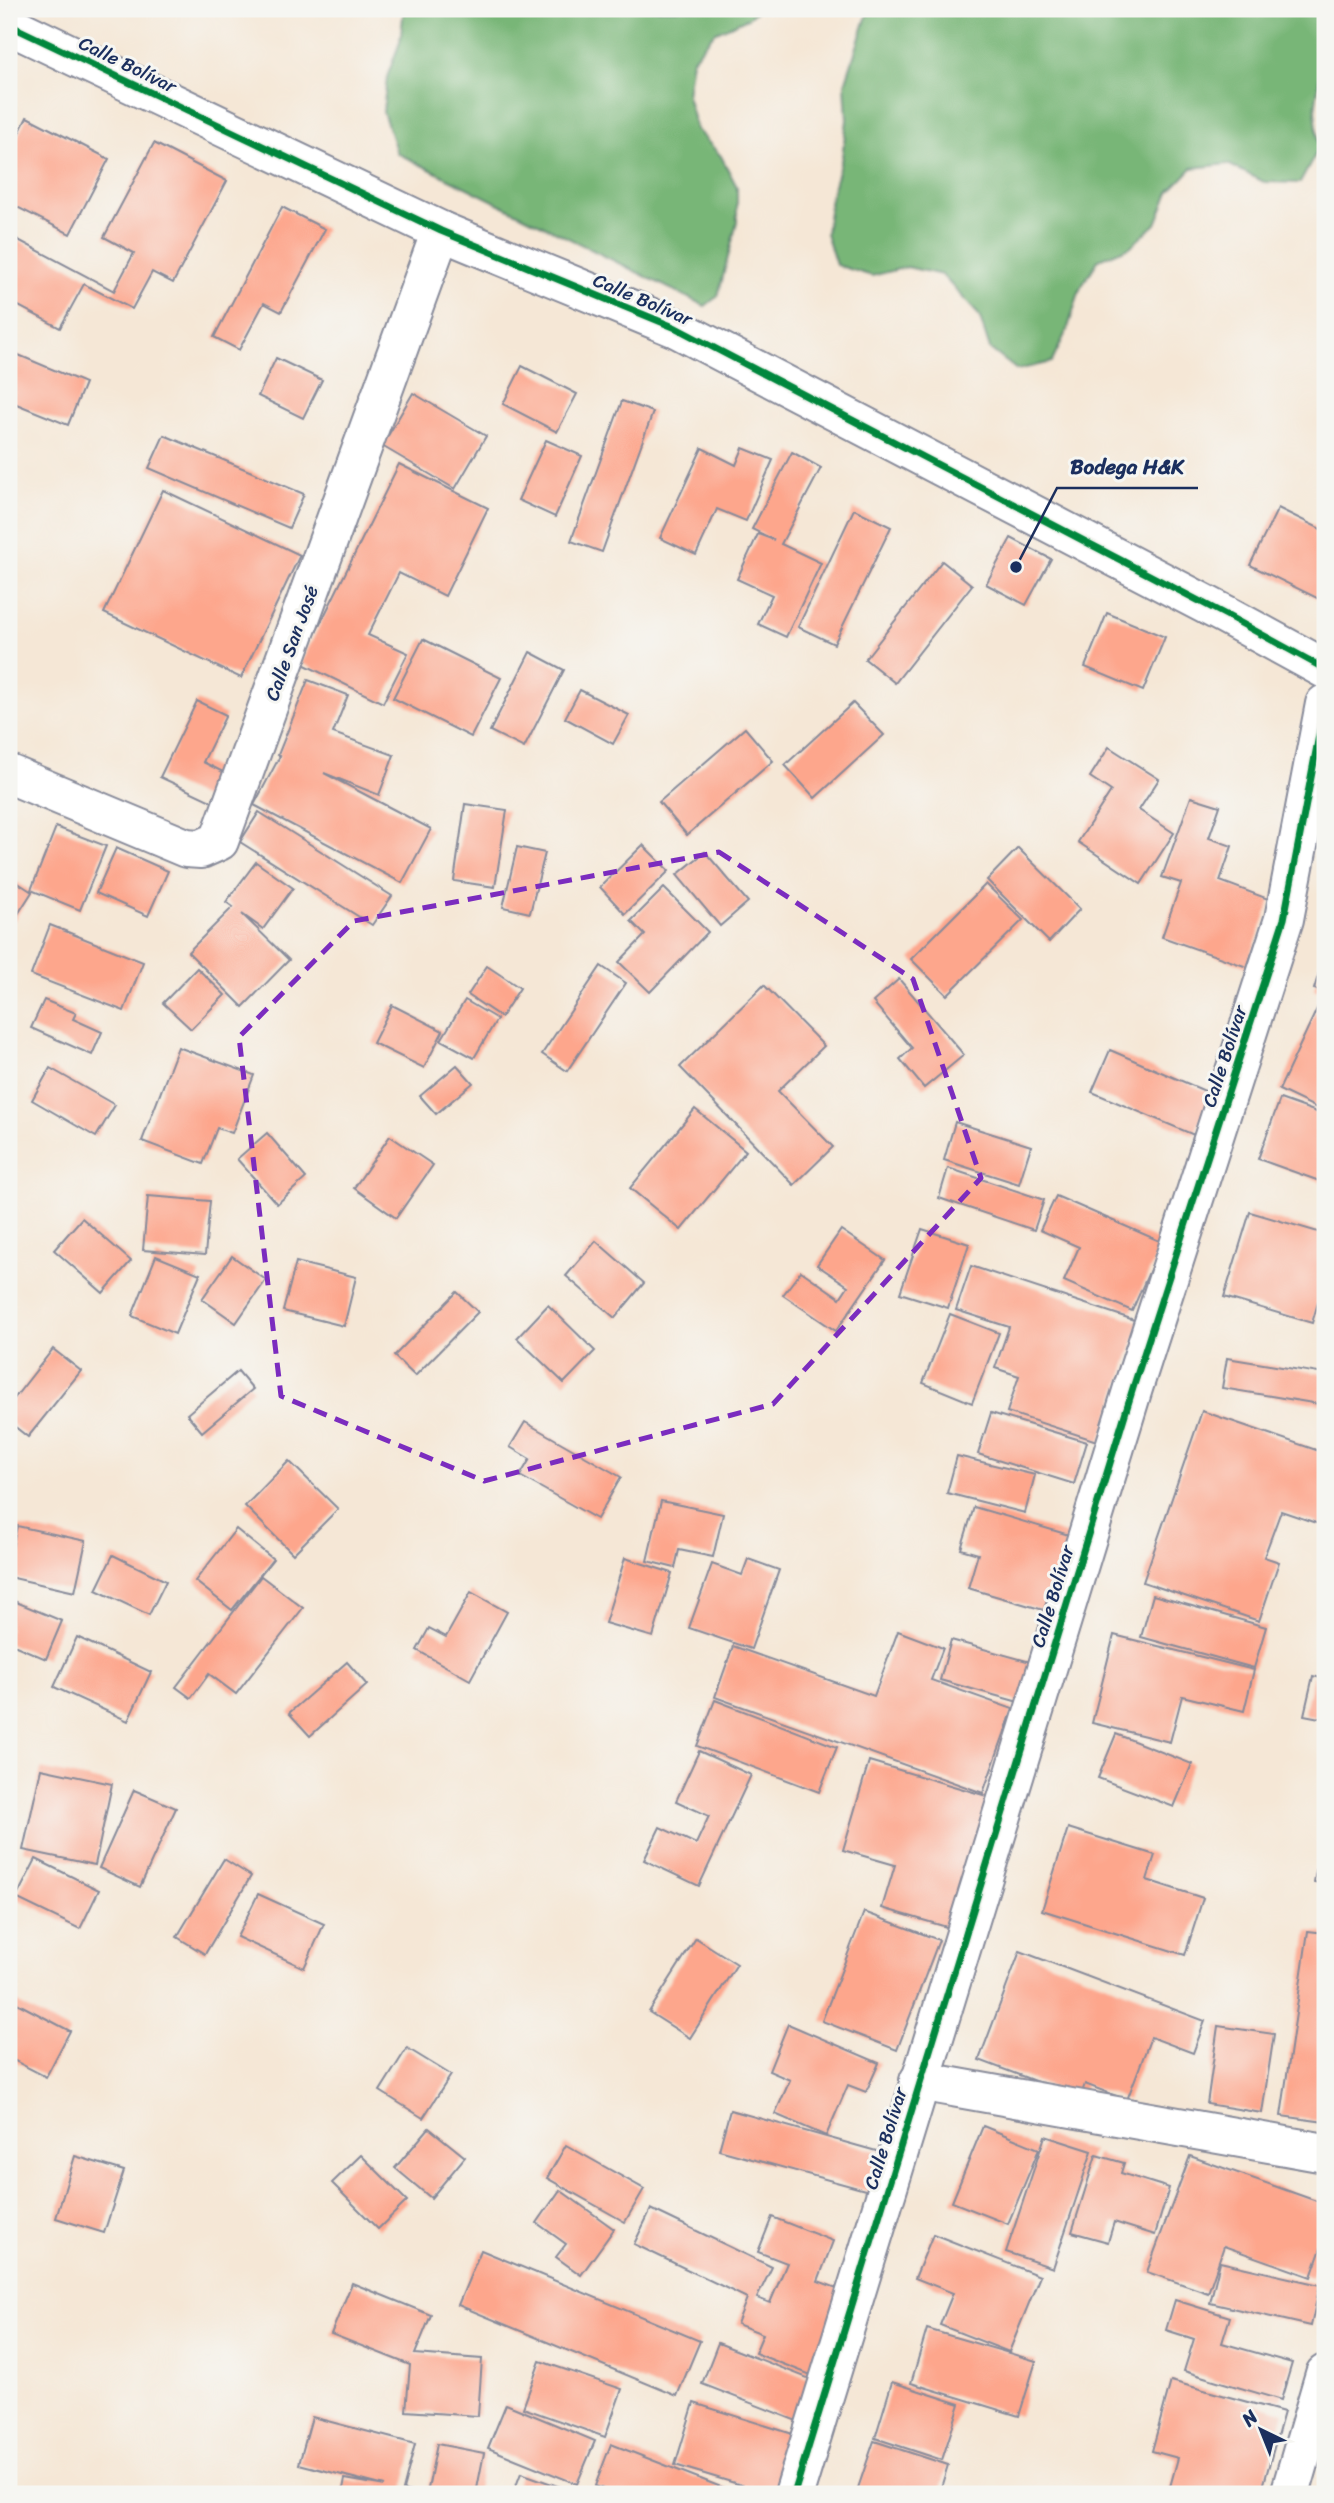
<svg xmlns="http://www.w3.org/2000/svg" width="1334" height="2503" font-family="Sriracha,sans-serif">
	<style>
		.forest { fill: #78b677; stroke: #4a726a; stroke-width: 2 }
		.building { fill: #fda68c }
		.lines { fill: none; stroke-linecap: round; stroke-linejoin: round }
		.street-casing { stroke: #888b9a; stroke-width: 42 }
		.street { stroke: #fff; stroke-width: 38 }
		.cycleway-casing { stroke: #f6f6f2; stroke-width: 11 }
		.cycleway { stroke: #00873e; stroke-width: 7 }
		.marked { fill: none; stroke: #7b2cbf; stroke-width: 5; stroke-dasharray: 14 9; stroke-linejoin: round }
		.labels { text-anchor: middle; stroke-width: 6; stroke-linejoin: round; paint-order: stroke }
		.street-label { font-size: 19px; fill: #1b2f5e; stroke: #f6f6f2 }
		.leader { fill: none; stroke: #1b2f5e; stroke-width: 2.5 }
		.callout-dot { fill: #1b2f5e; stroke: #f6f6f2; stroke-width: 2.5 }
		.callout-label { font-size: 21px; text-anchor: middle; font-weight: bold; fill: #1b2f5e; stroke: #f6f6f2; stroke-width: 6; stroke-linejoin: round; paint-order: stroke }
	</style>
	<rect width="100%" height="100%" fill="#f6f6f2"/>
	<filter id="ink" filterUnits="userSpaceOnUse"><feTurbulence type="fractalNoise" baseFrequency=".0143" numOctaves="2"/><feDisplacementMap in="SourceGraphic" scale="14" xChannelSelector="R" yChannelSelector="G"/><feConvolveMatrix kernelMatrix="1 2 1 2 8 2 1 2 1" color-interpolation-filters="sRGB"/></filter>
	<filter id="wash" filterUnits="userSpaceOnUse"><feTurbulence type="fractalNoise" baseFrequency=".00686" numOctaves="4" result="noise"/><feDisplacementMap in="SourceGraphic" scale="28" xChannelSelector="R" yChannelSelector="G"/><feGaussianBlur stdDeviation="1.57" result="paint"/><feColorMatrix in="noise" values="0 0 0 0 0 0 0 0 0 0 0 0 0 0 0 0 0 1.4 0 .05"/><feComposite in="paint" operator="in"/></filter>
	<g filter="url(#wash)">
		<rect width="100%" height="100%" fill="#f5e7d6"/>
		<g class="forest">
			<polygon points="404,9 759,9 748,18 714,33 692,60 687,95 696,129 721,156 737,187 737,222 718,296 705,306 397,153 383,112 387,77 400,42"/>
			<polygon points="869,9 1325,9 1325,39 1315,110 1319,148 1300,183 1264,182 1228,164 1192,168 1169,192 1156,224 1130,247 1099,259 1080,289 1068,328 1052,362 1017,370 990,349 979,315 942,275 907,267 872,276 836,265 826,234 831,196 842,157 847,120 845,84"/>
		</g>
		<g id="blocks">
			<g class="building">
				<polygon points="27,117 109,159 70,234 9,203 9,153"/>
				<polygon points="154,143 227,181 173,283 152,272 132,309 84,284 60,328 9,301 9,235 114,291 134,253 104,237"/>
				<polygon points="282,207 325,229 281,312 264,303 239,350 214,337"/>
				<polygon points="9,351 85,383 68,425 9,401"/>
				<polygon points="276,358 322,380 303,418 258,396"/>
				<polygon points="522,366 577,394 557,432 503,404"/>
				<polygon points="413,393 486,436 455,489 382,446"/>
				<polygon points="622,401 653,412 602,552 571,541"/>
				<polygon points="164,435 304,494 289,528 149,468"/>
				<polygon points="546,440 582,456 555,517 518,500"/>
				<polygon points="702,448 736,465 743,448 773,460 746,521 717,509 696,555 660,538"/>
				<polygon points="792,452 821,468 781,544 821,563 786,637 758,624 772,595 737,579 758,534 774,540 752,529"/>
				<polygon points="399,464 488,508 445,596 399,573 368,635 408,653 383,703 301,663"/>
				<polygon points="163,490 300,555 241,678 104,613"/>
				<polygon points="1278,508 1325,531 1325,602 1250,565"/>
				<polygon points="854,509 891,527 834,644 798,627"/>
				<polygon points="1011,538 1051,559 1026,605 986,584"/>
				<polygon points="942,561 972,585 895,683 865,659"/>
				<polygon points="1107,613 1165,637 1143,691 1085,667"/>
				<polygon points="423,639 501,678 471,737 393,698"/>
				<polygon points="530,652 564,670 524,748 490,731"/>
				<polygon points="308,680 348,695 333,733 394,755 379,795 324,773 431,829 402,883 254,805 280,756 278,755"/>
				<polygon points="580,690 629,715 613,744 565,718"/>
				<polygon points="197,701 226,715 203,762 229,775 215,803 160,777"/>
				<polygon points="853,703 884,735 815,798 785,765"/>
				<polygon points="745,728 773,761 687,835 659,802"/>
				<polygon points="1109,747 1159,779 1139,810 1174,833 1141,884 1078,842 1111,791 1090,777"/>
				<polygon points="1191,797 1220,806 1209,838 1232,846 1220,881 1271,900 1247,967 1162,937 1181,883 1162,877"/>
				<polygon points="465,804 507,810 495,887 454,881"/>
				<polygon points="259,812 392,896 372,925 240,842"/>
				<polygon points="56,827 106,846 80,910 31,890"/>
				<polygon points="643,845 669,871 625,914 600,887"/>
				<polygon points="517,847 545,853 530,913 503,907"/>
				<polygon points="116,848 168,871 148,916 96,893"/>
				<polygon points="1018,848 1080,909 1049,942 987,880"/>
				<polygon points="705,852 748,902 720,926 677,875"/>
				<polygon points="256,862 293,888 263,929 242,914 289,960 243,1007 188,952 233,907 226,902"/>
				<polygon points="9,877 32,892 9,928"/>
				<polygon points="986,884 1023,920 947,995 911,959"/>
				<polygon points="664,888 708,932 650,992 619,962 645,935 631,921"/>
				<polygon points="50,925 143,962 124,1011 31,975"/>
				<polygon points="1325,953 1325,992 1314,989"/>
				<polygon points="487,966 520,988 501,1017 468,995"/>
				<polygon points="601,966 626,983 567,1071 542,1054"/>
				<polygon points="197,968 225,995 191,1029 163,1003"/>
				<polygon points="899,979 964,1055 924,1088 900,1059 912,1048 873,1002"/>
				<polygon points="764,985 824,1046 778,1091 833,1147 794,1185 680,1067"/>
				<polygon points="1322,998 1325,1000 1325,1112 1279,1090"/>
				<polygon points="44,1000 76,1013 73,1019 102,1032 92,1055 31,1028"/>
				<polygon points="465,1000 497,1019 474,1058 441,1040"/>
				<polygon points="392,1005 443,1031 424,1068 373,1043"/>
				<polygon points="178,1047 254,1075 232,1133 217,1128 203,1164 142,1141"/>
				<polygon points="1110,1050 1212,1094 1194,1135 1092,1092"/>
				<polygon points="457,1065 473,1083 436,1114 420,1096"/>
				<polygon points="50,1068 115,1105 96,1137 32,1100"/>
				<polygon points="1280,1099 1325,1115 1325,1183 1258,1159"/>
				<polygon points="695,1109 746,1151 681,1230 630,1188"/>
				<polygon points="955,1122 1031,1146 1019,1184 944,1160"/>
				<polygon points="267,1133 306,1178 277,1204 237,1159"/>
				<polygon points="390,1136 433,1165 396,1218 354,1188"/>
				<polygon points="948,1168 1044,1200 1034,1230 939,1198"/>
				<polygon points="148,1196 210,1201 205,1255 143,1250"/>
				<polygon points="1056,1196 1162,1242 1132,1311 1064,1281 1079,1247 1040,1230"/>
				<polygon points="1250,1212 1325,1234 1325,1279 1312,1323 1224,1297"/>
				<polygon points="82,1218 131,1261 103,1293 54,1250"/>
				<polygon points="922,1229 969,1244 948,1308 900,1293"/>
				<polygon points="841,1230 885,1260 836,1331 783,1295 801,1271 840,1298 848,1286 817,1265"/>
				<polygon points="596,1241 644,1283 615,1318 566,1276"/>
				<polygon points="156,1256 200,1274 175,1334 132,1316"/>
				<polygon points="232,1256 266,1280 236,1323 202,1299"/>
				<polygon points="296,1262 356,1277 344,1326 283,1311"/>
				<polygon points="971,1266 1140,1322 1100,1442 1007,1412 1019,1376 995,1368 1009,1327 956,1310"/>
				<polygon points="457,1292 478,1312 415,1376 394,1356"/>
				<polygon points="548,1305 595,1351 564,1383 517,1338"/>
				<polygon points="950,1314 999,1333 972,1403 923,1383"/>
				<polygon points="53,1349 81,1371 28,1437 9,1422 9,1405"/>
				<polygon points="1227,1358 1325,1374 1325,1405 1222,1388"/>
				<polygon points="238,1371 253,1389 202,1432 187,1414"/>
				<polygon points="1202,1411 1325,1453 1325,1526 1281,1511 1264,1557 1279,1562 1259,1621 1143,1582"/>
				<polygon points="991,1413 1087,1442 1074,1484 978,1454"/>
				<polygon points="525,1422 621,1477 597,1519 520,1476 530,1459 510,1447"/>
				<polygon points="957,1456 1035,1475 1025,1513 947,1493"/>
				<polygon points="289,1461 338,1509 293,1554 245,1506"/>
				<polygon points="661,1501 723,1514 713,1557 679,1550 675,1568 647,1561"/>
				<polygon points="974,1507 1069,1535 1047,1611 968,1588 978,1554 961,1549"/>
				<polygon points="17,1526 86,1541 75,1592 9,1577 9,1562"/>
				<polygon points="236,1529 273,1559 232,1610 195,1581"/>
				<polygon points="113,1555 166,1581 149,1615 96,1590"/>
				<polygon points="625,1558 672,1573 653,1637 605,1623"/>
				<polygon points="748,1559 779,1570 751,1649 689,1628 712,1564 742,1575"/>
				<polygon points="261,1576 303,1608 236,1694 209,1674 191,1698 176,1687"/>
				<polygon points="471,1592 507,1612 470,1680 417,1650 429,1628 446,1637"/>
				<polygon points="1153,1595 1266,1627 1254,1668 1141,1637"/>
				<polygon points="9,1599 62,1621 46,1659 9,1643"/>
				<polygon points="898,1631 943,1648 931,1680 1013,1709 983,1793 715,1697 733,1646 874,1696"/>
				<polygon points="1114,1635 1254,1670 1244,1711 1182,1696 1170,1742 1092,1723"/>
				<polygon points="77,1637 151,1672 128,1721 54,1687"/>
				<polygon points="951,1640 1034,1663 1022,1703 940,1680"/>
				<polygon points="347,1662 367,1685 310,1736 289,1713"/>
				<polygon points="1313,1676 1325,1679 1325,1719 1304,1715"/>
				<polygon points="715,1700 837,1747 819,1792 697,1746"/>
				<polygon points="1116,1734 1192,1764 1174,1807 1098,1778"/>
				<polygon points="699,1751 751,1775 699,1886 644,1860 660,1827 696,1844 709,1816 676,1801"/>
				<polygon points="869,1761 990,1797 950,1928 882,1908 895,1865 843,1850"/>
				<polygon points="41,1769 112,1784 95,1865 23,1850"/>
				<polygon points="134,1790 176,1808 140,1887 99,1868"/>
				<polygon points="1068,1828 1155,1855 1147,1880 1203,1898 1185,1955 1042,1910"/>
				<polygon points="1320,1849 1325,1850 1325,1884 1314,1882"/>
				<polygon points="36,1859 99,1890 80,1929 16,1898"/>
				<polygon points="224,1859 251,1876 205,1954 177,1937"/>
				<polygon points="258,1894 324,1924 304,1968 237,1937"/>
				<polygon points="864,1912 939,1940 897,2050 822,2021"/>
				<polygon points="1308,1931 1325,1933 1325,2122 1281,2116"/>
				<polygon points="696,1938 737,1964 690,2038 649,2012"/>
				<polygon points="1020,1951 1205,2021 1193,2053 1151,2037 1127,2100 1085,2084 1080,2098 979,2060"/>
				<polygon points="11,2000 70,2031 46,2077 9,2058 9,2005"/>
				<polygon points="788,2024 879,2063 866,2092 848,2085 826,2136 775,2114 790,2080 769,2071"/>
				<polygon points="1218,2026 1274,2034 1262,2113 1207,2104"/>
				<polygon points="407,2048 451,2075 423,2118 380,2091"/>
				<polygon points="730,2110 887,2154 876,2193 719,2150"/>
				<polygon points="983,2126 1039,2149 1008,2224 952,2202"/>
				<polygon points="429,2128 465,2157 431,2198 395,2168"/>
				<polygon points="1045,2136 1092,2151 1053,2268 1006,2252"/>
				<polygon points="566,2145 644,2189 625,2222 547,2178"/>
				<polygon points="361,2155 407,2201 378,2229 332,2183"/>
				<polygon points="1096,2155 1124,2163 1121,2173 1169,2188 1155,2235 1114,2222 1108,2242 1072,2232"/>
				<polygon points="75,2156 124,2171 104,2233 56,2218"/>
				<polygon points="1190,2156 1325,2204 1325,2237 1311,2277 1224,2246 1208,2293 1147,2272"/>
				<polygon points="560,2190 614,2229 581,2275 556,2257 566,2244 537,2223"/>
				<polygon points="651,2209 772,2267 757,2298 770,2303 787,2263 758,2252 772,2217 833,2241 818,2281 850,2293 816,2377 755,2353 763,2334 737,2324 747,2298 634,2244"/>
				<polygon points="933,2234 1040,2276 1009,2352 940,2325 953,2293 915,2278"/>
				<polygon points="481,2250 700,2341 677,2396 458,2305"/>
				<polygon points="1220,2262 1320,2285 1311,2326 1210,2303"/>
				<polygon points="352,2283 431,2315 415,2354 482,2359 478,2416 406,2411 410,2365 331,2334"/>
				<polygon points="1175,2300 1230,2317 1222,2343 1292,2363 1281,2400 1184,2371 1194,2339 1166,2330"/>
				<polygon points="927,2329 1036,2361 1019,2416 911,2383"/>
				<polygon points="718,2343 818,2382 802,2423 702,2384"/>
				<polygon points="540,2361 622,2389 605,2437 523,2408"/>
				<polygon points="1171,2381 1284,2412 1261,2494 1168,2494 1178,2458 1152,2451"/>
				<polygon points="892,2382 960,2404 942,2460 875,2438"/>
				<polygon points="694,2403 799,2436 781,2494 771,2494 675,2465"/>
				<polygon points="506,2404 595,2441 577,2484 488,2448"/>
				<polygon points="312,2417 415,2444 403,2490 418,2494 342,2494 345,2479 385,2486 299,2464"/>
				<polygon points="874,2441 948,2465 939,2494 856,2494"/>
				<polygon points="437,2444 484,2453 476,2494 427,2494"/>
				<polygon points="611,2444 739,2494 616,2494 595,2486"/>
				<polygon points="521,2473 580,2494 513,2494"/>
			</g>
		</g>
	</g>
	<g filter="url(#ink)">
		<use href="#blocks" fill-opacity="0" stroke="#888b9a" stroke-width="2"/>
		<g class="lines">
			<g class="street-casing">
				<g id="street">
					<polyline points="9,25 441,231 676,328 1226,615 1325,669"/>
					<polyline points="9,774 186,848 201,849 219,841 441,231"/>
					<polyline points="919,2081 1325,2153"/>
					<polyline points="794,2494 1133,1388 1284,919 1325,704"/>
					<polyline points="1290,2494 1325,2374"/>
				</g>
			</g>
			<use href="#street" class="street"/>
			<g class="cycleway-casing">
				<g id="cycleway">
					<polyline points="9,25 441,231 676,328 1226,615 1325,669"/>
					<polyline points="794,2494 1133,1388 1284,919 1325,704"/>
				</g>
			</g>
			<use href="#cycleway" class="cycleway"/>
		</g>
	</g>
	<path class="marked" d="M719 852 913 979 981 1178 773 1404 484 1481 281 1396 239 1037 354 921Z"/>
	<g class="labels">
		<g class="street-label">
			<text transform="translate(128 64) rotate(26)" y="7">Calle Bolívar</text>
			<text transform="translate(643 299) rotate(23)" y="7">Calle Bolívar</text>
			<text transform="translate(291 643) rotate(-70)" y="7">Calle San José</text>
			<text transform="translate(1224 1056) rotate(-72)" y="7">Calle Bolívar</text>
			<text transform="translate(1052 1596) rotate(-73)" y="7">Calle Bolívar</text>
			<text transform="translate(885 2138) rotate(-73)" y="7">Calle Bolívar</text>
		</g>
	</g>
	<path class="leader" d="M1016 567L1057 488H1198"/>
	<circle class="callout-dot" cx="1016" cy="567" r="7"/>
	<g class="callout-label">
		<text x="1127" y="474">Bodega H&amp;K</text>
	</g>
	<rect width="1334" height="2503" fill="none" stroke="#f6f6f2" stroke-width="35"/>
	<g transform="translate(1261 2430) rotate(317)" stroke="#f6f6f2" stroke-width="5" paint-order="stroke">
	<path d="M0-5L12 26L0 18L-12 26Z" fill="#1b2f5e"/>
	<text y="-10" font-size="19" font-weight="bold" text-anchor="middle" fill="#1b2f5e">N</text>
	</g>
</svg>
